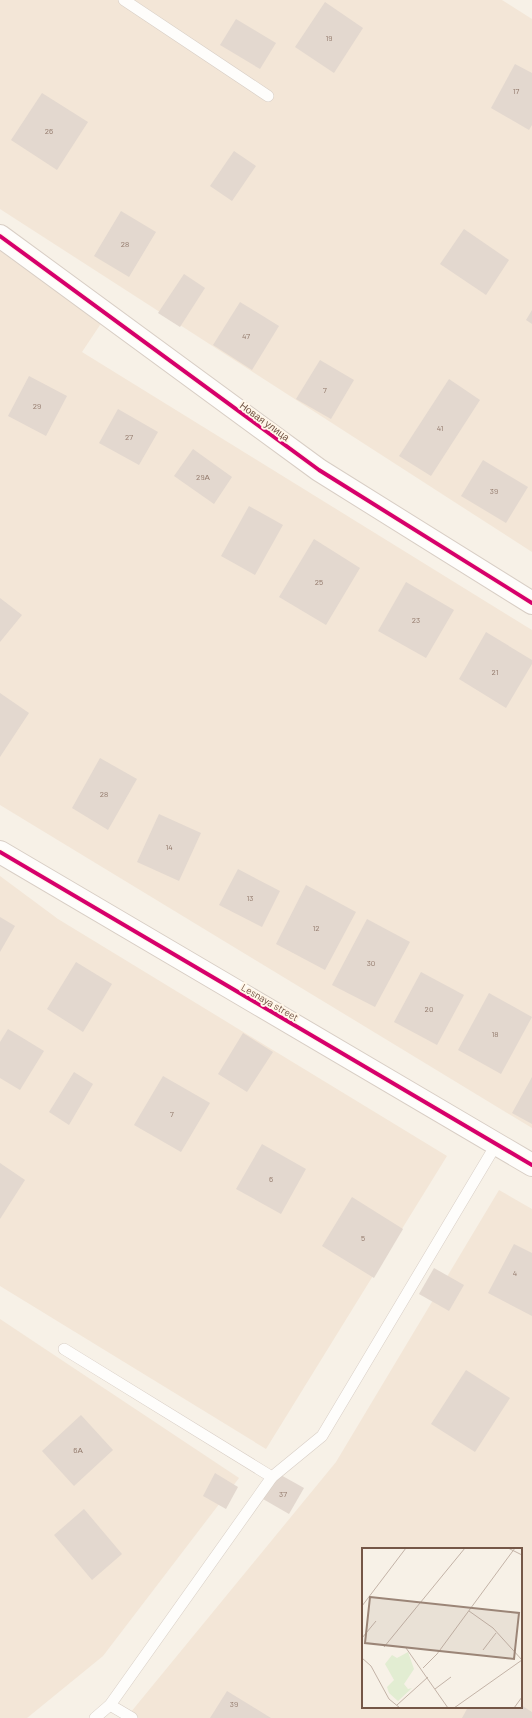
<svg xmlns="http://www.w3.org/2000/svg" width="532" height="1718" font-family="Barlow,sans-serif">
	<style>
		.residential { fill: #f3e6d7; fill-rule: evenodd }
		.building { fill: #e3d8cf }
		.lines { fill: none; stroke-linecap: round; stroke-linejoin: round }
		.lane-casing { stroke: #d8cec5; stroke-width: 12 }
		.street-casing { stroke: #d8cec5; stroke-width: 24 }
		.lane { stroke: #fefdfb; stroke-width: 11 }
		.street { stroke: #fefdfb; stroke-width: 22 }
		.cycleway-casing { stroke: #fff6e8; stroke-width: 6 }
		.cycleway { stroke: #d6006c; stroke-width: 4 }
		.labels { text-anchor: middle; stroke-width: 4; stroke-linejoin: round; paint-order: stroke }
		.number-label { font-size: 8px; fill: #92796b }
		.street-label { font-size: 10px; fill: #755747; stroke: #fff6e8 }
		.inset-road { fill: none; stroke: #c3b3a7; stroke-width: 1 }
		.view { fill: #9b8577; fill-opacity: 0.15; stroke: #9b8577; stroke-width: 2 }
		.inset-edge { fill: none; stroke: #755747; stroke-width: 2 }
	</style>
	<rect width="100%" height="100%" fill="#f7f1e7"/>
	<g class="residential">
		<polygon points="0,0 502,0 532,19 532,552 0,209"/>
		<polygon points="0,246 102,322 82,352 532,630 532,1128 0,805"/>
		<polygon points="0,876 58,919 447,1156 266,1449 0,1286"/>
		<path d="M499 1190 532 1209V1718H126L336 1462ZM363 1549H521V1707H363Z"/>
		<polygon points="0,1319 239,1478 103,1656 27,1718 0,1718"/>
	</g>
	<g class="building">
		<polygon points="325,2 363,28 334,73 295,47"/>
		<polygon points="236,19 276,43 260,69 220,45"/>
		<polygon points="515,64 532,73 532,125 529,130 491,108"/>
		<polygon points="42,93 88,122 57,170 11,140"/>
		<polygon points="234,151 256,166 232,201 210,186"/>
		<polygon points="121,211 156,232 129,277 94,256"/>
		<polygon points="464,229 509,260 486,295 440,264"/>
		<polygon points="184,274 205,288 180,327 158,313"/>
		<polygon points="240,302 279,326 252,370 213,345"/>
		<polygon points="532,310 532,324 526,320"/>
		<polygon points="320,360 354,380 331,419 296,399"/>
		<polygon points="29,376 67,396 46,436 8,416"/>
		<polygon points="449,379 480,400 431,476 399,456"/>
		<polygon points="118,409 158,432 139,465 99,443"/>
		<polygon points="193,449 232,477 214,504 174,476"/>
		<polygon points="483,460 528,487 506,523 461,496"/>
		<polygon points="249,506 283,525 255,575 221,556"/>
		<polygon points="314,539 360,568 326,625 279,597"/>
		<polygon points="406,582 454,610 426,658 378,631"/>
		<polygon points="0,598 22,615 0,642"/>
		<polygon points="486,632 532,660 532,664 506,708 459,679"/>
		<polygon points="0,693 29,713 0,757"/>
		<polygon points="100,758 137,779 108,830 72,808"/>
		<polygon points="159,814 201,833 179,881 137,862"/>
		<polygon points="238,869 280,891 262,927 219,905"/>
		<polygon points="306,885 356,912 325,970 276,944"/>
		<polygon points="0,917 15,926 0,952"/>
		<polygon points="367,919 410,942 375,1007 332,985"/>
		<polygon points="76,962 112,984 83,1032 47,1009"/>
		<polygon points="421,972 464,995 437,1045 394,1022"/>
		<polygon points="489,993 532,1017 501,1074 458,1050"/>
		<polygon points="8,1029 44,1051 20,1090 0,1078 0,1042"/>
		<polygon points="243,1033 273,1052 247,1092 218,1074"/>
		<polygon points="74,1072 93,1084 69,1125 49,1112"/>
		<polygon points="163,1076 210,1103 181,1152 134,1125"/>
		<polygon points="532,1077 532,1124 512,1113"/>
		<polygon points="262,1144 306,1169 281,1214 236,1189"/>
		<polygon points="0,1163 25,1180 0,1219"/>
		<polygon points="352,1197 403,1229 374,1278 322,1246"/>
		<polygon points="514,1244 532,1253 532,1316 488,1293"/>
		<polygon points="434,1268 464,1285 449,1311 419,1294"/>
		<polygon points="466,1370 510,1398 475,1452 431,1424"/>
		<polygon points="81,1415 113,1450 74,1486 42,1451"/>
		<polygon points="215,1473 238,1487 226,1509 203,1496"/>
		<polygon points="279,1474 304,1488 289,1514 263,1499"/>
		<polygon points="84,1509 122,1554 92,1580 54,1535"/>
		<polygon points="227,1691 271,1718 210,1718"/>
		<polygon points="521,1705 532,1712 532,1718 462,1718 468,1707 521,1707"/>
	</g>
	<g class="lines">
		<g class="lane-casing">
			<g id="lane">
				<polyline points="124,0 268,96"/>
				<polyline points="64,1349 272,1477"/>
				<polyline points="110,1705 132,1718"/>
				<polyline points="95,1718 110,1705 272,1477 322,1436 497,1143"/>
			</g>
		</g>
		<g class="street-casing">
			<g id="street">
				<polyline points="0,236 319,470 532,603"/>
				<polyline points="0,852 532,1165"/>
			</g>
		</g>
		<use href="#lane" class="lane"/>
		<use href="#street" class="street"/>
		<g class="cycleway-casing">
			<g id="cycleway">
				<polyline points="0,236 319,470 532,603"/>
				<polyline points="0,852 532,1165"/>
			</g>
		</g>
		<use href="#cycleway" class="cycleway"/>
	</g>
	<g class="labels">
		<g class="number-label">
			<text x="329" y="41">19</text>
			<text x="516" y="94">17</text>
			<text x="49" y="134">26</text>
			<text x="125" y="247">28</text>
			<text x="246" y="339">47</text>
			<text x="325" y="393">7</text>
			<text x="37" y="409">29</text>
			<text x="440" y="431">41</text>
			<text x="129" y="440">27</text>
			<text x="203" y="480">29А</text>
			<text x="494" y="494">39</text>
			<text x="319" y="585">25</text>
			<text x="416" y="623">23</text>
			<text x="495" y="675">21</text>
			<text x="104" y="797">28</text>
			<text x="169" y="850">14</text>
			<text x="250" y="901">13</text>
			<text x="316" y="931">12</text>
			<text x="371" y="966">30</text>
			<text x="429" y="1012">20</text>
			<text x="495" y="1037">18</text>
			<text x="172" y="1117">7</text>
			<text x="271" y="1182">6</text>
			<text x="363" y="1241">5</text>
			<text x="515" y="1276">4</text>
			<text x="78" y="1453">6А</text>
			<text x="283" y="1497">37</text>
			<text x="234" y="1707">39</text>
		</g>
		<g class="street-label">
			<text transform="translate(265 421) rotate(36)" y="4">Новая улица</text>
			<text transform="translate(270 1002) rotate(30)" y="4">Lesnaya street</text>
		</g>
	</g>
	<g transform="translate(362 1548)">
		<rect width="160" height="160" fill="#f7f1e7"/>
		<path d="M46 104 52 121 42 136 46 141 50 140 36 153 27 145 25 139 32 132 23 116 30 107 35 110Z" fill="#e2edd2"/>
		<path class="inset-road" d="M146 0 160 7M0 58 44 0M0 90 14 73M22 99 103 0M44 100 86 160M121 102 134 85M0 110 9 118 27 151 38 160M61 120 75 106 153 0M73 141 89 129M35 157 66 129M92 160 160 112 131 80 107 63M152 160 160 149"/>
		<path class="view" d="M8 49 157 65 152 111 3 95Z"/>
		<rect width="160" height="160" class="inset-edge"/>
	</g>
</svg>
